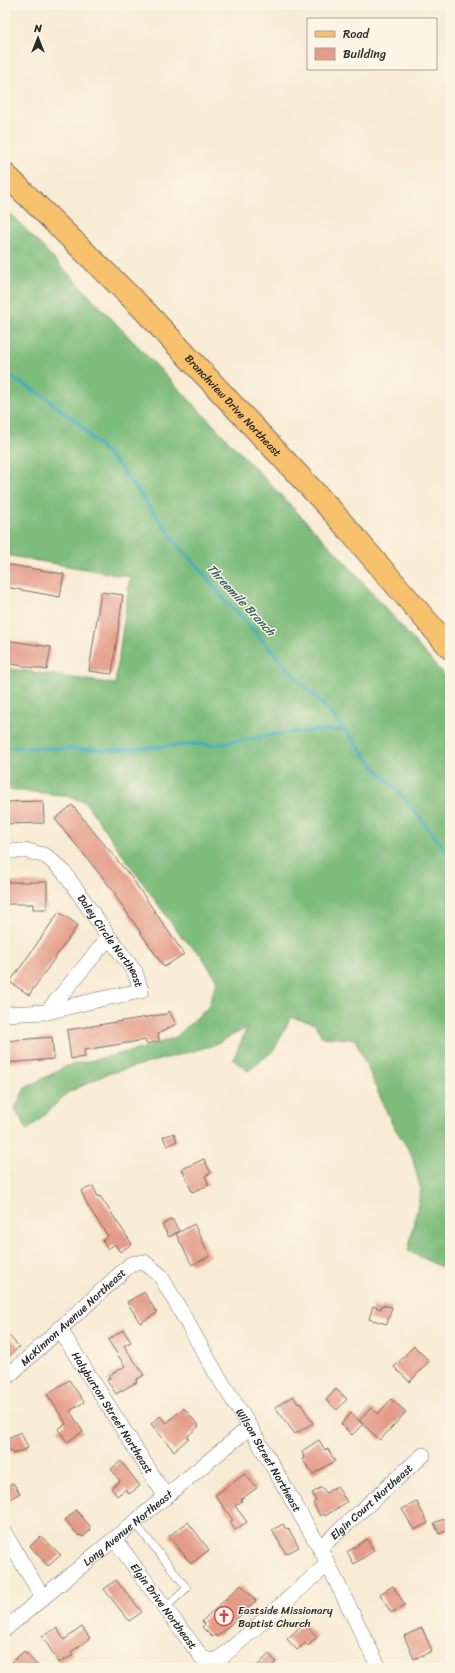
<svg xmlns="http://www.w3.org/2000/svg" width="455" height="1673" font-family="Sriracha,sans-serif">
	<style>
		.forest { fill: #7ebc7b; stroke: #547453 }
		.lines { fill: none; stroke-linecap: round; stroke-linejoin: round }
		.stream { stroke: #3faebc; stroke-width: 3.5 }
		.building { fill: #e49b88 }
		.service-casing { stroke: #736e66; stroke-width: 8 }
		.minor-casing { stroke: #736e66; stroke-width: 16 }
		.primary-casing { stroke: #736e66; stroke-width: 24 }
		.service { stroke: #fff; stroke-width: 7 }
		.minor { stroke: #fff; stroke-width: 15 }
		.primary { stroke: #f7c06c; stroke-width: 22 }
		.labels { text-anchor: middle; stroke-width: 3; stroke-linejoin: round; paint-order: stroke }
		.street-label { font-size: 11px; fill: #2b2b2b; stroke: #fcf5e5 }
		.poi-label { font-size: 11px; fill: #2b2b2b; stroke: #fcf5e5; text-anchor: start }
		.water-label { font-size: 12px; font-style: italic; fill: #335f65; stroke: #fcf5e5 }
	</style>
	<rect width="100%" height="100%" fill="#fcf5e5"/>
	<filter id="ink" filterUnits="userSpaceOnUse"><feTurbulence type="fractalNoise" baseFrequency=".025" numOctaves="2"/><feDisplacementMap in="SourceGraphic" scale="8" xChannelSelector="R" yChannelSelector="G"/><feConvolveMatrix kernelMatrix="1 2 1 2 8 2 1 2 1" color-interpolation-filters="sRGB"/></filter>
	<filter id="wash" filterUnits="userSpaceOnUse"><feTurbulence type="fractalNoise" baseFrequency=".012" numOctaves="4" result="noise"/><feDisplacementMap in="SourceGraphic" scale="16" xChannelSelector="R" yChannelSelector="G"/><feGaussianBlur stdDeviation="0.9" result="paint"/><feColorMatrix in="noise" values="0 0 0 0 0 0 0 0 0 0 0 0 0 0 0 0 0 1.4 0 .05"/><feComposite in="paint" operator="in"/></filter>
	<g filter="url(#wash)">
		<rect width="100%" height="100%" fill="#f8ebd4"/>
		<polygon class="forest" points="5,208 345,562 450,682 450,1271 408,1251 421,1190 411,1153 392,1124 355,1039 322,1037 315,1024 291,1017 274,1050 248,1071 233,1060 247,1028 211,1046 107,1074 67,1093 35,1124 27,1130 15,1109 25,1088 67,1066 141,1049 176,1037 208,1007 217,981 202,956 180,935 85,802 62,795 5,789 5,668 115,684 130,577 5,555"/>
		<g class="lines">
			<g class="stream">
				<polyline points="5,374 41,394 78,423 120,467 180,548 199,568 218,592 309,691 332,714 378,771 401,794 450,856"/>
				<polyline points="5,747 121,750 194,744 212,745 291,732 305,732 313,730 344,730"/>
			</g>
		</g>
		<g id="blocks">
			<g class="building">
				<polygon points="5,564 64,574 60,597 5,587"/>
				<polygon points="101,592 123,595 112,674 89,671"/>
				<polygon points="5,640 51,647 47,670 5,663"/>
				<polygon points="43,801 44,823 5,824 5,802"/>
				<polygon points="72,805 131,877 184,954 164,967 115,895 116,894 55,819"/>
				<polygon points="5,882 47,882 47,909 33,909 33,904 5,904"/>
				<polygon points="59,912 78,925 29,995 10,982"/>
				<polygon points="169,1011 176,1024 158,1034 159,1041 146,1044 146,1040 84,1050 85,1057 71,1059 67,1030 166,1014"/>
				<polygon points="52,1037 54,1059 5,1063 5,1041"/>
				<polygon points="174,1133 177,1141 167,1146 163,1137"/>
				<polygon points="204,1159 211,1173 205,1176 209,1185 192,1192 182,1169"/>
				<polygon points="93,1186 98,1197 100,1196 132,1244 120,1252 115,1244 108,1249 102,1240 108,1236 89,1208 81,1191"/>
				<polygon points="172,1219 179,1231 169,1237 162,1225"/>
				<polygon points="194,1224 210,1256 192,1265 176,1234"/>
				<polygon points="144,1292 157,1313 140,1323 127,1302"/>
				<polygon points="382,1305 392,1307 387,1324 369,1319 373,1306 381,1309"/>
				<polygon points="123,1330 131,1342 124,1346 144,1375 136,1380 137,1382 116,1394 107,1380 110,1378 109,1376 125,1366 108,1340"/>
				<polygon points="5,1331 19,1347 5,1360"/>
				<polygon points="414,1346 429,1361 410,1382 394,1367"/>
				<polygon points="69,1380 84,1402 70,1411 83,1432 67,1442 58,1429 66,1424 47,1394"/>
				<polygon points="336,1389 347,1399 337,1410 326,1400"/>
				<polygon points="293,1396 298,1404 300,1403 313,1423 295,1434 275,1407"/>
				<polygon points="391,1399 406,1412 380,1440 359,1421 371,1408 378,1414"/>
				<polygon points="184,1408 199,1426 187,1437 189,1438 174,1451 151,1424 160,1416 166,1423"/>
				<polygon points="351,1413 363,1424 352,1435 341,1424"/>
				<polygon points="21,1432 28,1448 13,1454 11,1450 5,1454 5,1439"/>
				<polygon points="319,1440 325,1450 328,1449 335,1461 313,1474 302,1459 304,1458 302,1451"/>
				<polygon points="121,1461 140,1486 129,1494 126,1489 117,1496 111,1488 120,1481 111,1469"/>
				<polygon points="245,1474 257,1488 241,1499 242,1501 235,1506 247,1522 235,1530 230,1522 233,1520 215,1495"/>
				<polygon points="13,1483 20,1493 5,1502 5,1488"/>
				<polygon points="337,1486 347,1502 325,1516 324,1514 320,1516 313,1503 316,1501 312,1493 322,1487 326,1493"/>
				<polygon points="417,1502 428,1523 414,1530 402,1509"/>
				<polygon points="76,1510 90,1526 89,1528 91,1530 83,1537 80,1535 79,1536 65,1520"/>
				<polygon points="448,1517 450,1523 450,1530 439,1534 434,1523"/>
				<polygon points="188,1522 209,1550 191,1564 169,1536"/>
				<polygon points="283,1524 286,1529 288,1528 299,1547 286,1554 272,1530"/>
				<polygon points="41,1536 61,1555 48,1566 30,1546"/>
				<polygon points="367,1539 374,1551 354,1564 347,1552"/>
				<polygon points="116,1580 142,1612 129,1621 104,1589"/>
				<polygon points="241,1585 256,1601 217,1637 215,1635 212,1637 202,1627 205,1624 202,1621"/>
				<polygon points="393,1586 405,1605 391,1613 380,1594"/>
				<polygon points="304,1623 317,1637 308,1646 305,1643 297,1650 287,1639"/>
				<polygon points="82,1627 90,1638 71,1652 73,1655 59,1663 42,1636 57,1628 64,1640"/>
				<polygon points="422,1628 432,1651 414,1659 404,1636"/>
				<polygon points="24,1651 40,1668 18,1668 12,1662"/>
				<polygon points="269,1654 276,1662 270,1668 255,1668"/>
			</g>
		</g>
	</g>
	<g filter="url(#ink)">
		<use href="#blocks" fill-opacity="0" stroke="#736e66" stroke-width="1"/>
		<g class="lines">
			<g class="service-casing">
				<polyline id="service" points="135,1523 187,1588 165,1608"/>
			</g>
			<g class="minor-casing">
				<g id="minor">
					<path id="s1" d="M5 851H28L46 856 64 872 109 937 135 972 141 991 101 999 47 1012 5 1014"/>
					<polyline points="47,1012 109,937"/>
					<path id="s2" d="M59 1328 166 1497"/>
					<path id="s3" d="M5 1379 131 1264 144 1262 160 1275 216 1373 250 1427 320 1548 379 1668"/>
					<polyline points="5,1534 43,1598"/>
					<path id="s4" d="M115 1540 203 1659 215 1661 223 1656 328 1564"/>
					<path id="s5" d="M320 1548 423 1455"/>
					<path id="s6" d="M5 1629 250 1427"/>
				</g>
			</g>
			<g class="primary-casing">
				<g id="primary">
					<path id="s7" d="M5 174 143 309 333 512 450 648"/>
				</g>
			</g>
			<use href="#service" class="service"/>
			<use href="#minor" class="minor"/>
			<use href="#primary" class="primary"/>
		</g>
	</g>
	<defs>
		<g id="church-ring" transform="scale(1)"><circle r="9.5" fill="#fcf5e5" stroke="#d1495b" stroke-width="1.5"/><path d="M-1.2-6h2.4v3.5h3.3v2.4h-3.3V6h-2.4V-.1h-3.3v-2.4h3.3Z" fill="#d1495b"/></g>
	</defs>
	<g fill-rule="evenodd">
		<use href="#church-ring" x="224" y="1616"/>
	</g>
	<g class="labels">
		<g class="street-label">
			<text dy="4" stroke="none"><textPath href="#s7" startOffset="325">Branchview Drive Northeast</textPath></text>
			<text dy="4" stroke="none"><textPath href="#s1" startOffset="149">Daley Circle Northeast</textPath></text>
			<text dy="4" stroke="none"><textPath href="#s3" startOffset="92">McKinnon Avenue Northeast</textPath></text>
			<text dy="4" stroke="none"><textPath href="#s2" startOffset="100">Halyburton Street Northeast</textPath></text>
			<text dy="4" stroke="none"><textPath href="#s3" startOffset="419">Wilson Street Northeast</textPath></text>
			<text dy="4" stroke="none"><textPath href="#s5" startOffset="69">Elgin Court Northeast</textPath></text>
			<text dy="4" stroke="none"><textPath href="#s6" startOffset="159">Long Avenue Northeast</textPath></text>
			<text dy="4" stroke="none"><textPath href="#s4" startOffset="82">Elgin Drive Northeast</textPath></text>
		</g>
		<g class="poi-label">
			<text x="238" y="1614">Eastside Missionary<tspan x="238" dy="13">Baptist Church</tspan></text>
		</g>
		<g class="water-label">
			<text transform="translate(241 600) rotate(47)" y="4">Threemile Branch</text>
		</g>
	</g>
	<rect width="455" height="1673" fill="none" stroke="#fcf5e5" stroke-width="20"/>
	<rect x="307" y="18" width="130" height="52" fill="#fcf5e5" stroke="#a8a49b"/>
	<rect x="315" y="31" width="20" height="6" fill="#f7c06c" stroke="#a8a49b"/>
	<text x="343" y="38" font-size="12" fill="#2b2b2b">Road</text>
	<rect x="315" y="48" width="20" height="12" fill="#e49b88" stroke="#a8a49b"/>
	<text x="343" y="58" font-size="12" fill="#2b2b2b">Building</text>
	<g transform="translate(38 38)" stroke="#fcf5e5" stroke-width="3" paint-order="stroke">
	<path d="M0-3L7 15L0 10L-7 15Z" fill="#2b2b2b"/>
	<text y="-6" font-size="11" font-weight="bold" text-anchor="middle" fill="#2b2b2b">N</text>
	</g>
</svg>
